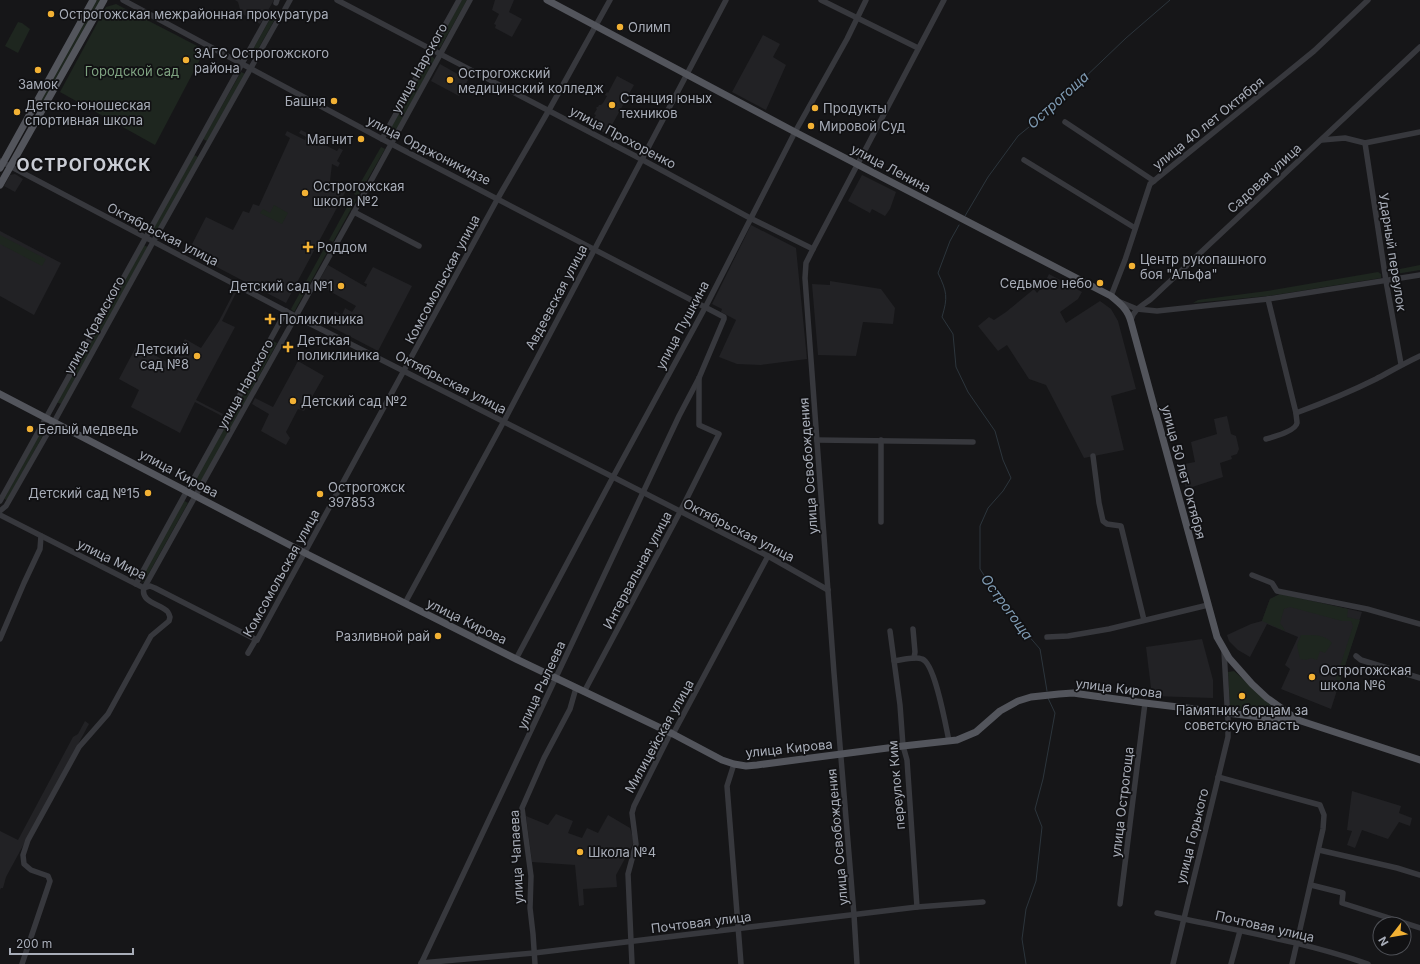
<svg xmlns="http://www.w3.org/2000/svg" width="1420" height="964" font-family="Inter,sans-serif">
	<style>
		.built { fill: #222225 }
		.green { fill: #1e261f }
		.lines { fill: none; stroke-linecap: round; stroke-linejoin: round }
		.stream { stroke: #2c353c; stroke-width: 1 }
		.minor { stroke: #37383d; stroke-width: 5.5 }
		.major { stroke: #53555c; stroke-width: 7 }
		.poi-dot { fill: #f2b134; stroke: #111113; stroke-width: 1.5 }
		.labels { text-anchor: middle; stroke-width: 3.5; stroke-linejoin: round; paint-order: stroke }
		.poi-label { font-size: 13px; fill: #a8adb8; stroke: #111113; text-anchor: start }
		.street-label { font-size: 13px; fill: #a8adb8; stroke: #111113 }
		.park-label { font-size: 13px; fill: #7fa381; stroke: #111113 }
		.water-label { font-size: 14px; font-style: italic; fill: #7f9bb3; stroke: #111113 }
		.district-label { font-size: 17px; font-weight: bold; letter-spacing: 1px; fill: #c9ccd4; stroke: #111113 }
	</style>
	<rect width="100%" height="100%" fill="#161618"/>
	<g class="built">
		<polygon points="235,0 274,0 260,24 241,13 238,2"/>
		<polygon points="495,0 514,0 509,12 522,19 512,37 495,28 496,25 494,24 499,14 492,10"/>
		<polygon points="763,35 780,44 773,57 786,65 766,110 732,92"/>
		<polygon points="440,64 468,80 459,96 431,81"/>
		<polygon points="617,76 634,85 607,134 590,125 596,115 594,114 597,109 596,108 597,107 598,107 599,105 601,105 603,103 607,96 605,95 607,92 608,93"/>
		<polygon points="301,130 309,134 309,137 337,151 339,148 343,150 337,161 340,163 338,167 332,164 330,181 347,189 286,303 188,252 206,217 233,230 243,211 249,213 253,204 259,206 290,138 285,135 287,131 305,140 306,137 299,133"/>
		<polygon points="15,174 23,179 15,192 4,186 10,175"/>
		<polygon points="862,175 896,192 890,209 885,216 872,209 870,213 848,201"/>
		<polygon points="751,225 796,248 807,359 761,365 737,364 719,357 736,320 721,312 722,309 712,304"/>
		<polygon points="0,231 61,263 34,315 0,296"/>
		<polygon points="328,265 366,287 367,284 364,283 373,267 412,286 378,351 328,325 335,311 342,315 345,308 352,312 356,306 317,284"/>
		<polygon points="1049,274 1082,292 1078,299 1060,312 1066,323 1100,301 1111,309 1118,321 1136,389 1111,396 1124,450 1084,458 1046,385 1029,379 1007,345 998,351 978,326 989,317 994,320 1006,312 1034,289 1037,293 1043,286"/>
		<polygon points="830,281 881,289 895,308 893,324 863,322 856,356 818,355 812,284 830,285"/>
		<polygon points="234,292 236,293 222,321 235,327 196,400 223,414 222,416 195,402 180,433 131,407 139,390 119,379 137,345 170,364 185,339 201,348 219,321"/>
		<polygon points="298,361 324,376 304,411 298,409 286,432 290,438 286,445 261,431 269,414 252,404 255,398 273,407"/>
		<polygon points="1227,416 1231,434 1236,436 1239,449 1237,454 1231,456 1232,459 1220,463 1223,477 1186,489 1180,465 1195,462 1191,442 1217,434 1214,419"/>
		<polygon points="1280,594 1362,612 1331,709 1281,689 1290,669 1285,665 1298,637 1267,624 1250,657 1238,650 1229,641 1227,635 1251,624 1262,621 1270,599"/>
		<polygon points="1202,639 1213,680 1213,698 1152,696 1146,647"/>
		<polygon points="85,721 89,724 6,877 3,888 1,888 0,890 0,831 18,840 73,737 78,734"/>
		<polygon points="1352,791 1401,806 1399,813 1412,818 1410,826 1399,822 1388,839 1362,830 1355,848 1347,845 1352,831 1347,830"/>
		<polygon points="556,814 573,821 568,833 582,838 587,828 598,833 608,815 630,828 633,838 634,842 616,875 617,887 583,889 584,905 579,906 575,865 532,862 526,816 548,825"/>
	</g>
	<g class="green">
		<polygon points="96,0 101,0 45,102 41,100"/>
		<polygon points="462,0 467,0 440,48 436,45"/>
		<polygon points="116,4 205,50 155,145 60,92 106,7"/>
		<polygon points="271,17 275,19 252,60 248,58"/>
		<polygon points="18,22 22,23 30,29 18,53 5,46"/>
		<polygon points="430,55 435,59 392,138 386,135"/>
		<polygon points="241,72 245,74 207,141 203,139"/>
		<polygon points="381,147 385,149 358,196 354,194"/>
		<polygon points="194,155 198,157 155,234 151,232"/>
		<polygon points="352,198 356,200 333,242 329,240"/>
		<polygon points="274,205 288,213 282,224 260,213 263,209 270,213"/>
		<polygon points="0,235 46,259 42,266 0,244"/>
		<polygon points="143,245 148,247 61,404 56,402"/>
		<polygon points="326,245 330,247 294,312 291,309"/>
		<polygon points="1420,265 1420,270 1390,275 1390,271"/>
		<polygon points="1378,272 1381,274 1381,278 1268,296 1193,303 1198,300 1267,291"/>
		<polygon points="273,341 277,343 201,483 195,480"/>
		<polygon points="43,428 46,430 7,500 4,499"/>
		<polygon points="183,500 188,503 144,582 140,580"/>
		<polygon points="1280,594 1348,609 1347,617 1360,620 1340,681 1338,682 1336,679 1353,626 1351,621 1342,621 1290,607 1284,609 1280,623 1283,627 1285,631 1262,621 1270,599"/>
		<path d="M1301 635C1312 635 1325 634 1332 643L1325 653 1320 651 1317 660 1311 658 1306 660 1300 659 1297 645Z"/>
		<polygon points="1234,671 1271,705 1287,717 1233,709 1230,705 1228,672"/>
	</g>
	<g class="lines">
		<g class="stream">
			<polyline points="965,216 988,177 1018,136 1057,104 1126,38 1170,0"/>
			<path d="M959 225 950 241 938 273C947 292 948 297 942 317L953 334 956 367 968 392 995 431 1003 460 1011 478 1003 491 988 508 980 526V569L1007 611 1040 649 1047 691"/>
			<polyline points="1026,964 1022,939 1026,909 1036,881 1042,827 1035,809 1043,779 1055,713 1048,698"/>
		</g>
		<g class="minor">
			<polyline points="123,0 382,139 724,317 724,319 699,378 679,416 421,964"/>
			<polyline points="337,0 641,159 750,218 813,249"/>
			<polyline points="821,0 918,48"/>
			<polyline points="276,3 277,0"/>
			<polyline points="285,9 290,0"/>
			<polyline points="1065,122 1154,181"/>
			<polyline points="382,139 459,0"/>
			<polyline points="1322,140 1345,138 1365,143 1420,132"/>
			<polyline points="1365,143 1386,281 1401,364"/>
			<polyline points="1024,160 1135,228"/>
			<polyline points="0,161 295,316 613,477 768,556 828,590"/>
			<polyline points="354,212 419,246"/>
			<polyline points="1111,296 1125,260 1150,184 1314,51 1368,0"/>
			<path d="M1268 299 1296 413C1323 403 1350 392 1376 379 1391 371 1405 363 1420 356"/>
			<polyline points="1120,302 1137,309 1157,311 1268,299 1420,275"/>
			<path d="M1131 320C1133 310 1143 305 1151 299L1420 47"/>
			<path d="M1266 439C1273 437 1296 431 1297 423 1297 420 1296 416 1296 413"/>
			<polyline points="817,440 973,442"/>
			<polyline points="881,440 881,522"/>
			<polyline points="1093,456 1099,503 1103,521 1107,524 1121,526 1144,620"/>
			<polyline points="0,501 270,13 279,18 153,242 54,422 6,506 0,511"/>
			<polyline points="0,515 144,588 150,586 155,588 257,640"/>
			<polyline points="1252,575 1272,583 1277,591 1367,609 1420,624"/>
			<path d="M136 584C185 493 236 403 286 311"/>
			<polyline points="405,603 504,421 726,0"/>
			<polyline points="913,629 915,652 914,658"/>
			<polyline points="890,631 900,705 903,746 907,760 917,907"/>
			<polyline points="1047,637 1068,636 1109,629 1208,605"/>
			<polyline points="0,639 24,583 40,549 41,536"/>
			<polyline points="248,653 255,641 257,640 498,198 549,110 610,0"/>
			<polyline points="1356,656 1361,660 1420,678"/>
			<polyline points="516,659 613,477 706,306 795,132 847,39 866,0"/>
			<path d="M894 661C902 660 914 656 922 659 935 663 946 727 949 741"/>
			<polyline points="584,692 680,512 719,434 699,425 699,378"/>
			<polyline points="734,764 727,786 741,964"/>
			<polyline points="1218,777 1320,805 1324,815 1323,829 1292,964"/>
			<polyline points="1319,850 1397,868 1420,875"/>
			<polyline points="1311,885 1343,893 1342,903 1420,928"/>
			<polyline points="1120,904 1145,703"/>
			<path d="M1157 913C1227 929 1299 940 1368 964"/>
			<polyline points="421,963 534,953 917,907 983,902"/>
			<path d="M22 964 50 881 48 876 31 870 24 864 23 855 28 840 79 747 108 714 151 636 169 621 170 617C170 617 168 611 167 611 160 604 140 602 144 588L354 212 470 0"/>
			<polyline points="535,964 533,934 530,908 531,876 522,808 544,758 570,709 576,688"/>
			<polyline points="632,964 628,874 636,844 632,813 634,806 668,738 669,735 673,734 768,556"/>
			<polyline points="857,964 854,915 834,673 805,278 806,263 813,249 944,0"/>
			<polyline points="1173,964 1228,737 1228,721 1224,651"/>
			<polyline points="1231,964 1240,931"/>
		</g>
		<g class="major">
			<path d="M547 0 795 132 1111 296C1121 304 1128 310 1131 322L1217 637 1229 658 1252 684 1267 698 1298 720 1420 760"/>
			<polyline points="0,168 93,0"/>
			<polyline points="0,185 104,0"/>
			<polyline points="0,394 305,553 516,659 673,734 722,760 734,764 746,766 757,765 903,746 957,740 976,732 1000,711 1018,701 1031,697 1059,694 1073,693 1087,695 1145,703 1277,719 1298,720"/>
		</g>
	</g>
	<g class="poi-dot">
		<circle cx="51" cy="14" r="4"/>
		<circle cx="620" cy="27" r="4"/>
		<circle cx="186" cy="60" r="4"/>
		<circle cx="38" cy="70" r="4"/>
		<circle cx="450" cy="80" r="4"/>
		<circle cx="334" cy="101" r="4"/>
		<circle cx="612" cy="105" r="4"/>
		<circle cx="815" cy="108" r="4"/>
		<circle cx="17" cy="112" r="4"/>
		<circle cx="811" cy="126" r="4"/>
		<circle cx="361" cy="139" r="4"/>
		<circle cx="305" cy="193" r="4"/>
		<path d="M306 241h4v4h4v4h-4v4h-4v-4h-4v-4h4z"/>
		<circle cx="1132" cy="266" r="4"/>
		<circle cx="1100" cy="283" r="4"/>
		<circle cx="341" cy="286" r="4"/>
		<path d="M268 313h4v4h4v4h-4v4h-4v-4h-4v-4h4z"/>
		<path d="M286 341h4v4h4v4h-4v4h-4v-4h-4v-4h4z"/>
		<circle cx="197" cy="356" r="4"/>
		<circle cx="293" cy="401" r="4"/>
		<circle cx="30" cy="429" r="4"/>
		<circle cx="148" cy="493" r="4"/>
		<circle cx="320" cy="494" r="4"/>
		<circle cx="438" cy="636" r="4"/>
		<circle cx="1312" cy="677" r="4"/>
		<circle cx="1242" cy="696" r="4"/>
		<circle cx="580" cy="852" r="4"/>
	</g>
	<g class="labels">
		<g class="poi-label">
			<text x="59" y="19">Острогожская межрайонная прокуратура</text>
			<text x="628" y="32">Олимп</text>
			<text x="194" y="58">ЗАГС Острогожского<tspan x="194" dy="15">района</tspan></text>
			<text x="458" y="78">Острогожский<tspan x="458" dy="15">медицинский колледж</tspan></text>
			<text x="38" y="89" text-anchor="middle">Замок</text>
			<text x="620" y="103">Станция юных<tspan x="620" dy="15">техников</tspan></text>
			<text x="326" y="106" text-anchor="end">Башня</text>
			<text x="25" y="110">Детско-юношеская<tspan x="25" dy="15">спортивная школа</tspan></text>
			<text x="823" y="113">Продукты</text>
			<text x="819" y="131">Мировой Суд</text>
			<text x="353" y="144" text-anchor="end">Магнит</text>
			<text x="313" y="191">Острогожская<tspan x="313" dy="15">школа №2</tspan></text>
			<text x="317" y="252">Роддом</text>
			<text x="1140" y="264">Центр рукопашного<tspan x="1140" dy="15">боя "Альфа"</tspan></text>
			<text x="1092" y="288" text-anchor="end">Седьмое небо</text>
			<text x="333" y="291" text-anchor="end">Детский сад №1</text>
			<text x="279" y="324">Поликлиника</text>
			<text x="297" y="345">Детская<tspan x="297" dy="15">поликлиника</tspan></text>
			<text x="189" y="354" text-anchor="end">Детский<tspan x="189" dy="15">сад №8</tspan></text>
			<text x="301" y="406">Детский сад №2</text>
			<text x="38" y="434">Белый медведь</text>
			<text x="328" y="492">Острогожск<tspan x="328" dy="15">397853</tspan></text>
			<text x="140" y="498" text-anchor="end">Детский сад №15</text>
			<text x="430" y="641" text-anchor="end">Разливной рай</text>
			<text x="1320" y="675">Острогожская<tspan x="1320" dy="15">школа №6</tspan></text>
			<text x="1242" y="715" text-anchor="middle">Памятник борцам за<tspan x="1242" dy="15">советскую власть</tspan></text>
			<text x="588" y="857">Школа №4</text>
		</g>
		<g class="street-label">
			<text transform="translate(419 68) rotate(-61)" y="5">улица Нарского</text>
			<text transform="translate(1208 123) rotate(-39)" y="5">улица 40 лет Октября</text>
			<text transform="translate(623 137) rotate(28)" y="5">улица Прохоренко</text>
			<text transform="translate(429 150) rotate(27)" y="5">улица Орджоникидзе</text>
			<text transform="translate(891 168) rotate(28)" y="5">улица Ленина</text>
			<text transform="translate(1264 178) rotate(-43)" y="5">Садовая улица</text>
			<text transform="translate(163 234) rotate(27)" y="5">Октябрьская улица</text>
			<text transform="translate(1393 252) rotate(81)" y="5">Ударный переулок</text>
			<text transform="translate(442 279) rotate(-62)" y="5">Комсомольская улица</text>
			<text transform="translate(556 297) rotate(-62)" y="5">Авдеевская улица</text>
			<text transform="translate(94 325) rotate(-61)" y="5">улица Крамского</text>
			<text transform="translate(682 325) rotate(-62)" y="5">улица Пушкина</text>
			<text transform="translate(451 382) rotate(27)" y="5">Октябрьская улица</text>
			<text transform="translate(245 384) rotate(-61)" y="5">улица Нарского</text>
			<text transform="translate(808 466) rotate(-94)" y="5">улица Освобождения</text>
			<text transform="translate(1184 472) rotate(75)" y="5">улица 50 лет Октября</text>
			<text transform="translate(179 473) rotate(28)" y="5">улица Кирова</text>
			<text transform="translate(739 530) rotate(27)" y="5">Октябрьская улица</text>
			<text transform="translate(112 559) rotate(26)" y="5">улица Мира</text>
			<text transform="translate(637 570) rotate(-62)" y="5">Интервальная улица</text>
			<text transform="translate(281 573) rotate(-61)" y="5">Комсомольская улица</text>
			<text transform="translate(467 621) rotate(26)" y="5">улица Кирова</text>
			<text transform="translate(541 685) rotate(-65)" y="5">улица Рылеева</text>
			<text transform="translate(1119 688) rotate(7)" y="5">улица Кирова</text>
			<text transform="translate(659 736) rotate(-61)" y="5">Милицейская улица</text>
			<text transform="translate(789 748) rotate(-6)" y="5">улица Кирова</text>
			<text transform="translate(896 785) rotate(-95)" y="5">переулок Ким</text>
			<text transform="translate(1122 802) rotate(-83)" y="5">улица Острогоща</text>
			<text transform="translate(1192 836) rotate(-76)" y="5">улица Горького</text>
			<text transform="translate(837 837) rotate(-95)" y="5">улица Освобождения</text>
			<text transform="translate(516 857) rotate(-93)" y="5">улица Чапаева</text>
			<text transform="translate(701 922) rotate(-7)" y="5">Почтовая улица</text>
			<text transform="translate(1265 926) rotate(13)" y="5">Почтовая улица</text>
		</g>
		<g class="park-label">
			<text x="132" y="76">Городской сад</text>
		</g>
		<g class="water-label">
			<text transform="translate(1058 100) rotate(-42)" y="5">Острогоща</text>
			<text transform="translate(1007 607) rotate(54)" y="5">Острогоща</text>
		</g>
		<g class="district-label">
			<text x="84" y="171">ОСТРОГОЖСК</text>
		</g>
	</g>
	<g transform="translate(1392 936) rotate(239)"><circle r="19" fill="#111113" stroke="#4d4f55"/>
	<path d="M0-3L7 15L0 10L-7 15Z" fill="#f2b134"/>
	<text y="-6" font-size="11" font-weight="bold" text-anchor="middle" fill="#a8adb8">N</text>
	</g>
	<path d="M10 948v6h123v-6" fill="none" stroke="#a8adb8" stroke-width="2"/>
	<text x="16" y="948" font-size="12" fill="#a8adb8" stroke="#111113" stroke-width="3" paint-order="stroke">200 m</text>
</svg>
